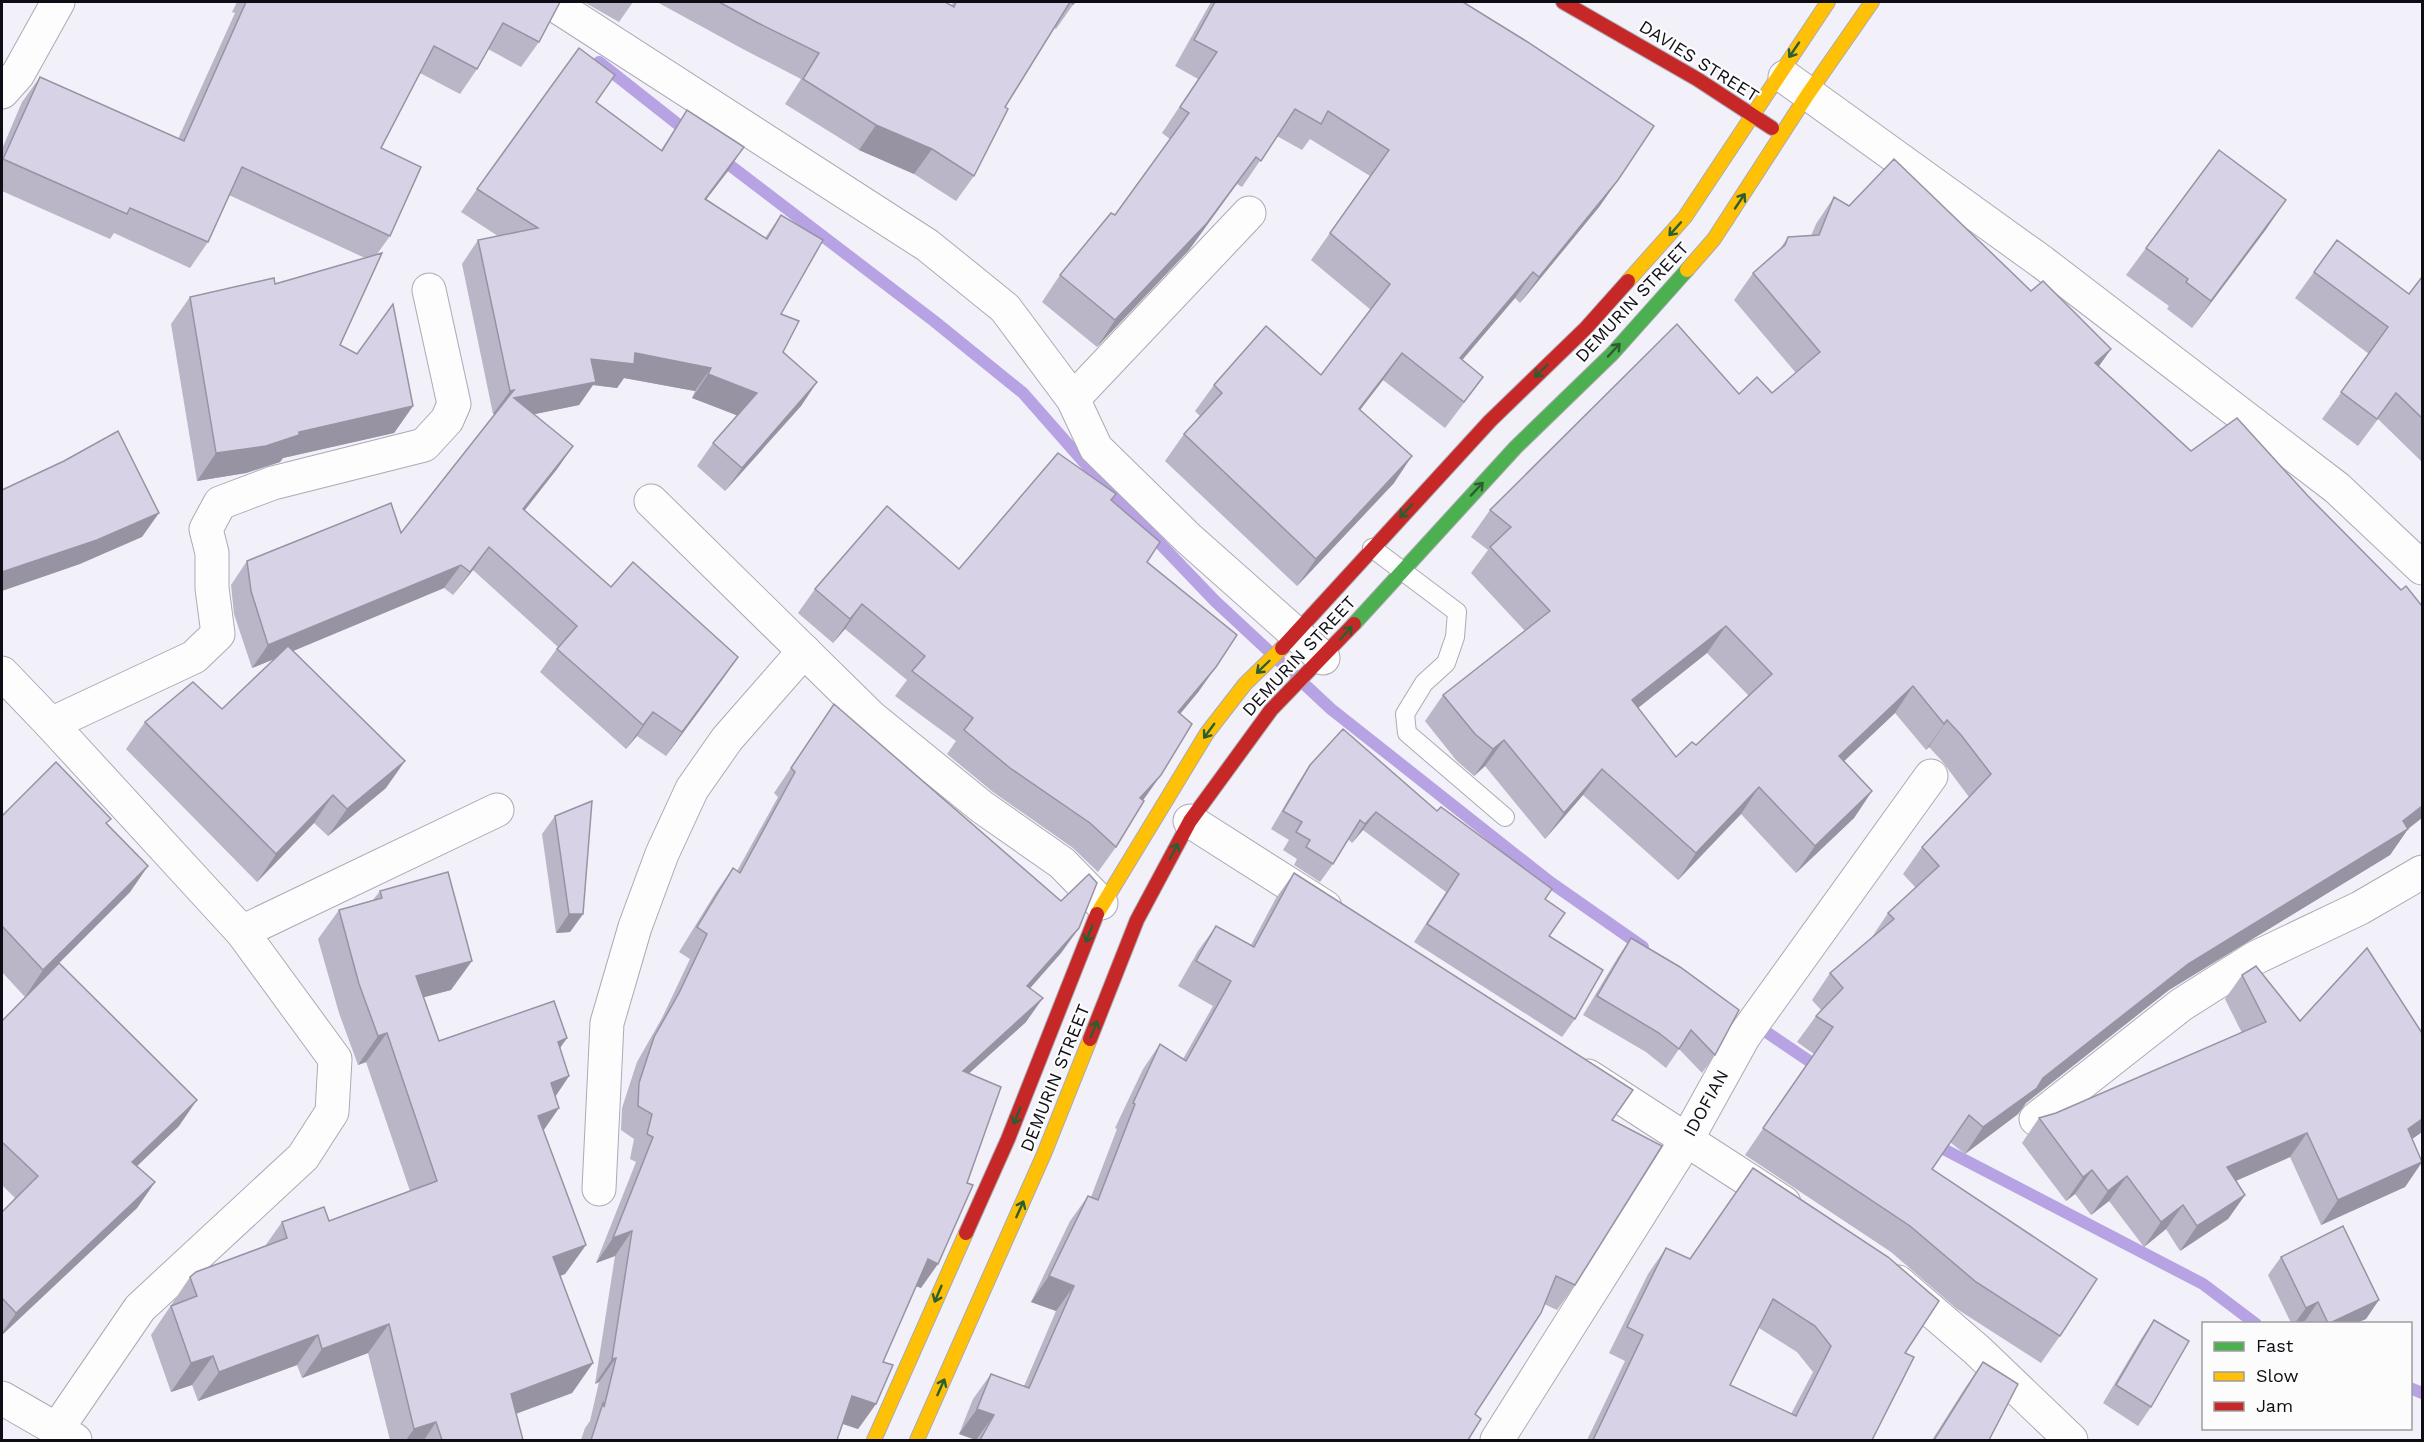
<svg xmlns="http://www.w3.org/2000/svg" width="2424" height="1442" font-family="'Work Sans',sans-serif">
	<style>
		.lines { fill: none; stroke-linecap: round; stroke-linejoin: round }
		.stream { stroke: #b7a2e3; stroke-width: 12 }
		.lane-casing { stroke: #acaab3; stroke-width: 20 }
		.street-casing { stroke: #acaab3; stroke-width: 35 }
		.fast-casing { stroke: #acaab3; stroke-width: 16 }
		.slow-casing { stroke: #acaab3; stroke-width: 16 }
		.jam-casing { stroke: #acaab3; stroke-width: 16 }
		.lane { stroke: #fdfdfe; stroke-width: 18 }
		.street { stroke: #fdfdfe; stroke-width: 33 }
		.fast { stroke: #4caf50; stroke-width: 14 }
		.slow { stroke: #ffc107; stroke-width: 14 }
		.jam { stroke: #c62828; stroke-width: 14 }
		.wall { fill: #bab5c7; fill-rule: evenodd }
		.shaded-wall { fill: #9793a2 }
		.building { fill: #d8d2e7; stroke: #9793a2; stroke-width: 1.5; fill-rule: evenodd }
		.oneway { stroke: #2d5e32 }
		.labels { text-anchor: middle; stroke-width: 4.5; stroke-linejoin: round; paint-order: stroke }
		.street-label { font-size: 18px; fill: #0e0c15; stroke: #fcfcfc }
	</style>
	<rect width="100%" height="100%" fill="#f2f0f9"/>
	<g class="lines">
		<g class="stream">
			<polyline points="599,62 689,133"/>
			<polyline points="719,157 934,321 1023,393 1104,485 1215,601 1331,709 1550,882 1643,947"/>
			<polyline points="1753,1023 1821,1069"/>
			<polyline points="1930,1142 2203,1284 2256,1324"/>
			<polyline points="2410,1388 2422,1393"/>
		</g>
		<g class="lane-casing">
			<polyline id="lane" points="1372,548 1457,612 1455,637 1446,663 1424,683 1405,714 1407,733 1505,817"/>
		</g>
		<g class="street-casing">
			<g id="street">
				<polyline points="561,9 927,245 1005,308 1073,399 1096,448 1188,538 1323,658"/>
				<polyline points="1785,77 2042,262 2337,488 2422,568"/>
				<polyline points="2,92 18,74 58,2"/>
				<polyline points="1073,399 1249,213"/>
				<polyline points="651,501 871,717 982,807 1062,863 1101,903"/>
				<polyline points="2,673 51,724 242,932 335,1059 332,1112 303,1157 140,1308 57,1429"/>
				<polyline points="51,724 194,657 218,634 212,588 212,553 206,529 220,503 273,483 424,445 447,420 454,404 429,290"/>
				<polyline points="1190,821 1325,907"/>
				<polyline points="242,932 497,810"/>
				<polyline points="1588,1076 1784,1203"/>
				<polyline points="2036,1119 2181,1005 2255,958 2360,908 2422,872"/>
				<polyline points="599,1189 607,1023 635,927 662,854 692,789 727,739 804,651"/>
				<polyline points="1898,1282 1977,1350 2071,1440"/>
				<polyline points="2,1398 75,1440"/>
				<polyline points="1497,1440 1687,1139 1744,1036 1931,776"/>
			</g>
		</g>
		<g class="fast-casing">
			<polyline id="fast" points="1354,624 1516,447 1612,354 1687,270"/>
		</g>
		<g class="slow-casing">
			<g id="slow">
				<polyline points="1687,270 1714,239 1808,94 1872,2"/>
				<polyline points="1628,281 1685,217 1828,2"/>
				<polyline points="1097,914 1207,733 1245,684 1282,648"/>
				<polyline points="874,1440 966,1233"/>
				<polyline points="917,1440 1044,1154 1090,1039"/>
			</g>
		</g>
		<g class="jam-casing">
			<g id="jam">
				<polyline points="1563,2 1697,79 1772,128"/>
				<polyline points="1282,648 1490,421 1586,328 1628,281"/>
				<polyline points="1090,1039 1137,920 1190,821 1271,710 1354,624"/>
				<polyline points="966,1233 1008,1139 1097,914"/>
			</g>
		</g>
		<use href="#lane" class="lane"/>
		<use href="#street" class="street"/>
		<use href="#fast" class="fast"/>
		<use href="#slow" class="slow"/>
		<use href="#jam" class="jam"/>
	</g>
	<g class="wall">
		<polygon points="237,2 560,2 539,42 521,67 488,49 477,69 460,94 420,73 381,148 390,236 377,254 340,345 413,406 394,433 283,458 280,462 246,473 197,481 171,324 190,297 275,284 365,258 229,195 208,242 190,268 114,233 110,239 2,191 2,149 22,102 40,77 178,139 235,13 232,12"/>
		<polygon points="584,2 633,2 619,22"/>
		<polygon points="657,2 945,2 951,5 954,2 1075,2 1056,29 1054,28 1005,107 974,176 956,201 914,174 859,150 785,104 801,79 741,48"/>
		<polygon points="1211,2 1463,2 1618,180 1599,207 1520,303 1515,298 1462,360 1483,377 1464,403 1445,428 1383,380 1360,410 1394,483 1297,586 1165,461 1184,434 1200,416 1195,411 1214,385 1321,375 1371,310 1311,260 1370,176 1310,139 1302,150 1277,136 1242,187 1237,184 1189,250 1097,347 1042,302 1060,275 1115,215 1170,139 1162,133 1198,79 1175,66"/>
		<polygon points="596,102 661,150 687,110 728,171 706,199 765,238 781,215 781,314 783,352 817,382 801,406 725,491 697,466 713,443 738,415 692,398 695,391 624,378 617,388 593,385 579,405 534,414 573,446 557,469 524,510 611,587 738,657 666,756 637,736 626,749 540,672 558,647 473,570 453,595 444,588 293,651 386,788 328,836 314,823 257,882 126,749 145,722 222,709 275,659 252,668 234,614 231,585 247,561 401,533 495,414 493,414 462,264 478,240 498,236 461,212 477,189"/>
		<path d="M1834 197 1849 206 2031 291 2111 349 2098 367 2408 829 2390 855 2169 990 2026 1103 2018 1114 1965 1154 1950 1142 1932 1169 2060 1336 2041 1363 1957 1309 1891 1252 1745 1155 1814 1054 1797 1042 1816 1016 1821 1010 1812 1000 1830 973 1870 940 1888 913 1916 888 1903 874 1922 847 1969 797 1942 761 1929 747 1926 750 1895 713 1844 761 1872 791 1854 818 1796 873 1741 814 1678 880 1583 795 1545 839 1485 766 1474 776 1456 760 1425 721 1443 695 1525 631 1471 573 1488 550 1471 537 1490 510 1739 394 1772 393 1796 373 1734 300 1753 273 1778 252 1788 237 1811 236 1816 224ZM1707 653 1749 696 1696 745 1676 757 1638 708Z"/>
		<polygon points="2267,228 2192,328 2167,309 2169,306 2126,275 2146,248"/>
		<polygon points="2314,272 2409,294 2422,277 2422,462 2378,419 2358,446 2322,419 2369,354 2295,298"/>
		<polygon points="1116,494 1112,500 1147,562 1199,691 1180,714 1143,800 1116,847 1098,872 1073,848 993,792 947,754 956,741 895,696 907,680 845,629 833,643 798,613 815,589 959,569"/>
		<polygon points="834,704 1079,928 1061,953 1030,988 1026,1022 969,1073 921,1288 916,1286 883,1362 876,1404 858,1429 843,1424 837,1440 581,1440 585,1428 590,1421 599,1382 595,1384 615,1256 596,1263 636,1162 630,1159 634,1139 621,1130 622,1108 637,1062 662,1018 690,959 679,952 716,892 733,868 737,871 778,797 774,793"/>
		<polygon points="1310,765 1437,811 1545,899 1549,936 1575,1019 1562,1037 1414,942 1446,892 1363,830 1352,843 1348,839 1333,864 1320,882 1294,865 1297,859 1283,850 1289,840 1271,829 1298,783"/>
		<polygon points="2,816 107,824 148,866 130,892 25,997 2,972"/>
		<polygon points="555,816 583,914 570,932 556,933 542,834"/>
		<polygon points="1294,873 1612,1121 1575,1285 1557,1310 1544,1304 1475,1414 1468,1440 976,1440 959,1434 973,1399 991,1374 1024,1386 1056,1311 1031,1302 1070,1221 1088,1196 1091,1197 1117,1129 1115,1128 1143,1069 1160,1044 1183,1059 1213,1006 1178,986 1198,951 1216,926 1251,945 1276,898"/>
		<polygon points="380,891 451,990 423,997 439,1041 567,1038 560,1048 569,1076 555,1097 543,1131 586,1245 565,1274 560,1276 593,1363 572,1393 516,1414 523,1440 390,1440 368,1353 302,1378 297,1365 198,1401 192,1385 171,1392 151,1335 190,1277 265,1246 282,1222 329,1221 410,1191 366,1062 358,1065 339,1013 318,939 339,910 373,900"/>
		<polygon points="1631,938 1715,1055 1702,1073 1679,1049 1666,1068 1646,1052 1583,1015 1618,957"/>
		<polygon points="2242,975 2300,1021 2422,1033 2422,1132 2412,1139 2422,1162 2405,1187 2321,1225 2290,1157 2236,1181 2245,1195 2228,1219 2180,1251 2166,1229 2144,1247 2109,1201 2091,1215 2075,1194 2066,1201 2022,1143 2039,1118 2056,1113 2242,1033 2225,999"/>
		<polygon points="2,1021 179,1126 137,1166 155,1182 137,1208 2,1335 2,1212 15,1198 2,1185"/>
		<path d="M1666 1248 1689 1259 1905 1353 1872 1440H1587L1625 1361 1609 1353 1648 1274ZM1759 1328 1797 1352 1813 1372 1791 1414 1730 1385Z"/>
		<polygon points="2281,1257 2366,1319 2356,1323 2306,1323 2305,1321 2300,1323 2291,1323 2268,1275"/>
		<polygon points="2154,1320 2151,1407 2138,1426 2103,1403 2141,1339"/>
		<polygon points="1983,1362 1989,1440 1932,1440 1965,1388"/>
	</g>
	<g class="shaded-wall">
		<polygon points="876,125 932,149 914,174 859,150"/>
		<polygon points="744,147 728,171 689,222 705,199"/>
		<polygon points="1256,157 1189,250 1097,347 1115,320"/>
		<polygon points="1618,180 1599,207 1520,303 1539,277"/>
		<polygon points="2286,200 2267,228 2192,328 2211,301"/>
		<polygon points="1533,272 1515,298 1441,385 1460,358"/>
		<polygon points="2111,349 2092,376 2095,363"/>
		<polygon points="635,353 711,368 695,391 624,378 617,388 593,385 579,405 497,422 514,398 591,359"/>
		<polygon points="1402,353 1383,380 1340,436 1359,409"/>
		<polygon points="708,374 757,393 741,417 692,398"/>
		<polygon points="817,382 801,406 725,491 742,468"/>
		<polygon points="514,390 498,413 493,414 510,391"/>
		<polygon points="413,406 394,433 283,458 280,462 246,473 197,481 216,453 299,432"/>
		<polygon points="573,446 557,469 507,533 523,509"/>
		<polygon points="1412,456 1394,483 1297,586 1316,559"/>
		<polygon points="159,513 142,537 80,564 2,591 2,572"/>
		<polygon points="489,547 473,570 453,595 470,572"/>
		<polygon points="461,565 444,588 252,668 268,645"/>
		<polygon points="862,604 845,629 833,643 850,619"/>
		<polygon points="1726,626 1707,653 1614,727 1632,700"/>
		<polygon points="738,657 722,680 666,756 682,732"/>
		<polygon points="1216,667 1199,691 1161,737 1178,712"/>
		<polygon points="1913,686 1895,713 1821,783 1839,756"/>
		<polygon points="653,712 637,736 626,749 643,725"/>
		<polygon points="1947,720 1929,747 1926,750 1944,724"/>
		<polygon points="1504,740 1485,766 1474,776 1493,749"/>
		<polygon points="405,761 386,788 328,836 347,809"/>
		<polygon points="1602,769 1583,795 1545,839 1564,813"/>
		<polygon points="1161,775 1144,799 1123,823 1140,798"/>
		<polygon points="1759,787 1741,814 1678,880 1696,853"/>
		<polygon points="1872,791 1854,818 1796,873 1815,846"/>
		<polygon points="333,795 314,823 257,882 276,854"/>
		<polygon points="2422,806 2422,818 2408,829 2390,855 2169,990 2026,1103 2018,1114 1965,1154 1983,1127 2043,1078 2188,964 2403,821"/>
		<polygon points="1376,812 1363,830 1352,843 1365,824"/>
		<polygon points="148,866 130,892 25,997 43,970"/>
		<polygon points="569,914 583,914 570,932 556,933"/>
		<polygon points="1079,928 1061,953 1010,1011 1027,986"/>
		<polygon points="472,961 451,990 395,1005 416,976"/>
		<polygon points="1043,998 1026,1022 945,1095 963,1071"/>
		<polygon points="387,1033 366,1062 358,1065 378,1036"/>
		<polygon points="567,1038 546,1068 558,1042"/>
		<polygon points="569,1076 549,1106 551,1083"/>
		<polygon points="197,1100 179,1126 114,1188 132,1162"/>
		<polygon points="559,1108 539,1137 538,1116"/>
		<polygon points="2422,1119 2422,1132 2391,1154 2408,1129"/>
		<polygon points="2307,1133 2290,1157 2210,1192 2227,1167"/>
		<polygon points="2422,1162 2405,1187 2321,1225 2338,1200"/>
		<polygon points="2092,1170 2075,1194 2066,1201 2083,1177"/>
		<polygon points="2127,1176 2109,1201 2091,1215 2108,1191"/>
		<polygon points="155,1182 137,1208 2,1335 2,1333 16,1313"/>
		<polygon points="2245,1195 2228,1219 2180,1251 2197,1226"/>
		<polygon points="2183,1205 2166,1229 2144,1247 2161,1222"/>
		<polygon points="632,1231 615,1256 596,1263 613,1238"/>
		<polygon points="586,1245 565,1274 533,1286 553,1257"/>
		<polygon points="928,1259 938,1264 921,1288 911,1284"/>
		<polygon points="1049,1276 1074,1286 1056,1311 1031,1302"/>
		<polygon points="2379,1300 2366,1319 2356,1323 2330,1323"/>
		<polygon points="2318,1302 2305,1321 2300,1323 2295,1323 2306,1308"/>
		<polygon points="389,1324 368,1353 302,1378 322,1349"/>
		<polygon points="318,1335 297,1365 198,1401 219,1372"/>
		<polygon points="213,1356 192,1385 171,1392 191,1363"/>
		<polygon points="616,1358 599,1382 595,1384 612,1359"/>
		<polygon points="593,1363 572,1393 490,1423 511,1394"/>
		<polygon points="852,1396 876,1404 858,1429 834,1421"/>
		<polygon points="977,1409 994,1415 976,1440 959,1434"/>
		<polygon points="436,1422 424,1440 406,1440 414,1429"/>
	</g>
	<g class="building">
		<polygon points="246,2 560,2 539,42 503,23 477,69 434,46 381,148 421,167 390,236 242,167 208,242 130,208 127,214 3,159 40,77 184,141"/>
		<polygon points="719,2 945,2 954,7 956,2 1075,2 1073,4 1070,2 1005,107 1008,109 974,176 932,149 876,125 803,79 819,53 758,23"/>
		<polygon points="1215,2 1463,2 1526,41 1654,126 1618,180 1539,277 1533,272 1460,358 1483,377 1464,402 1402,353 1359,409 1412,456 1316,559 1184,434 1222,393 1214,385 1266,326 1321,375 1390,284 1330,233 1389,150 1328,111 1321,124 1295,109 1261,161 1256,157 1207,223 1115,320 1060,275 1111,213 1115,215 1189,113 1180,107 1217,52 1194,40"/>
		<polygon points="579,48 615,75 596,102 662,151 687,110 744,147 705,199 767,239 781,215 823,240 781,314 799,321 783,352 817,382 742,468 713,443 757,393 708,374 711,368 635,353 634,364 591,359 596,382 514,398 573,446 523,509 611,587 633,562 738,657 682,732 653,712 643,725 557,649 577,626 489,547 470,572 461,565 268,645 251,591 247,561 391,503 401,533 514,390 510,391 478,240 538,228 477,189"/>
		<polygon points="2219,150 2286,200 2211,301 2186,282 2188,279 2146,248"/>
		<path d="M1894 159 2031 291 2043 281 2111 349 2095 363 2191 451 2237 418 2308 496 2401 590 2406 586 2422 606V806L2403 821 2408 829 2188 964 2043 1078 2037 1088 1983 1127 1969 1115 1932 1169 2097 1279 2060 1336 1976 1282 1910 1226 1763 1128 1833 1027 1816 1016 1843 988 1830 973 1894 919 1888 913 1939 866 1922 847 1991 774 1961 735 1947 720 1944 724 1913 686 1839 756 1872 791 1815 846 1759 787 1696 853 1602 769 1564 813 1504 740 1493 749 1475 734 1443 695 1550 611 1490 547 1511 527 1490 510 1677 324 1739 394 1757 377 1772 393 1820 352 1753 273 1785 245 1788 237 1819 235 1834 197 1849 206ZM1726 626 1772 674 1696 745 1692 742 1676 757 1632 700Z"/>
		<polygon points="2337,240 2409,294 2422,277 2422,418 2396,393 2377,419 2341,392 2388,327 2314,272"/>
		<polygon points="382,253 340,345 357,354 393,304 413,406 299,432 299,435 266,446 216,453 190,297 274,278 275,284"/>
		<polygon points="118,431 159,513 97,540 2,572 2,490 64,461"/>
		<polygon points="1058,453 1116,494 1111,500 1160,542 1147,562 1237,635 1216,667 1178,712 1192,724 1161,775 1140,798 1144,801 1116,847 1090,823 1010,768 964,730 973,718 912,671 925,656 862,604 850,619 815,589 887,506 959,569"/>
		<polygon points="288,646 405,761 347,809 333,795 276,854 145,722 193,682 222,709"/>
		<polygon points="834,704 1061,901 1089,874 1097,883 1079,928 1027,986 1043,998 963,1071 1001,1087 967,1183 973,1185 938,1264 928,1259 883,1362 893,1365 876,1404 852,1396 837,1440 591,1440 603,1403 604,1407 616,1358 612,1359 632,1231 613,1238 653,1137 647,1134 652,1114 638,1106 639,1083 654,1037 679,993 707,934 697,927 733,868 740,873 795,772 791,768"/>
		<polygon points="1343,729 1437,811 1441,807 1552,889 1545,899 1565,913 1549,936 1603,970 1575,1019 1427,924 1459,874 1376,812 1365,824 1360,820 1333,864 1306,847 1310,840 1296,832 1302,822 1283,811 1310,765"/>
		<polygon points="56,762 111,819 106,823 148,866 43,970 2,926 2,816"/>
		<polygon points="592,801 583,914 569,914 555,816"/>
		<polygon points="448,872 472,961 416,976 439,1041 554,1001 567,1038 558,1042 569,1076 551,1083 559,1108 538,1116 586,1245 553,1257 593,1363 511,1394 523,1440 442,1440 436,1422 414,1429 389,1324 322,1349 318,1335 219,1372 213,1356 191,1363 171,1306 197,1296 190,1277 196,1272 287,1238 282,1222 324,1207 329,1221 437,1181 387,1033 378,1036 359,984 339,910 382,898 380,891"/>
		<polygon points="1294,873 1633,1090 1612,1120 1662,1146 1575,1285 1556,1276 1541,1313 1475,1414 1481,1419 1468,1440 980,1440 994,1415 977,1409 991,1374 1029,1388 1074,1286 1049,1276 1088,1196 1098,1200 1135,1104 1133,1103 1160,1044 1186,1061 1231,981 1196,961 1216,926 1254,947"/>
		<polygon points="1631,938 1680,967 1739,1010 1715,1055 1691,1030 1679,1049 1659,1033 1597,996"/>
		<polygon points="2367,948 2422,1033 2422,1119 2408,1129 2422,1162 2338,1200 2307,1133 2227,1167 2245,1195 2197,1226 2183,1205 2161,1222 2127,1176 2108,1191 2092,1170 2083,1177 2039,1118 2056,1113 2266,1022 2242,975 2256,966 2300,1021"/>
		<polygon points="59,963 197,1100 132,1162 155,1182 16,1313 2,1298 2,1212 38,1176 2,1142 2,1021"/>
		<path d="M1753 1168 1888 1257 1939 1301 1905 1353 1914 1357 1872 1440H1593L1643 1335 1627 1327 1666 1248 1690 1259ZM1773 1299 1815 1326 1831 1346 1796 1416 1730 1385Z"/>
		<polygon points="2343,1226 2379,1300 2330,1323 2328,1323 2318,1302 2306,1308 2281,1257"/>
		<polygon points="2154,1320 2189,1341 2151,1407 2116,1385"/>
		<polygon points="1983,1362 2018,1384 1989,1440 1934,1440"/>
	</g>
	<defs><path id="oneway-shaft" d="M-6 0H5M1.5-3L5.5 0L1.5 3" fill="none" stroke-width="1.6" stroke-linecap="round" stroke-linejoin="round" transform="scale(1.5)"/></defs>
	<g class="oneway">
		<use href="#oneway-shaft" transform="translate(1794 50) rotate(124)"/>
		<use href="#oneway-shaft" transform="translate(1740 201) rotate(-56)"/>
		<use href="#oneway-shaft" transform="translate(1675 229) rotate(132)"/>
		<use href="#oneway-shaft" transform="translate(1614 350) rotate(-47)"/>
		<use href="#oneway-shaft" transform="translate(1541 371) rotate(136)"/>
		<use href="#oneway-shaft" transform="translate(1477 489) rotate(-47)"/>
		<use href="#oneway-shaft" transform="translate(1406 511) rotate(133)"/>
		<use href="#oneway-shaft" transform="translate(1346 633) rotate(-48)"/>
		<use href="#oneway-shaft" transform="translate(1263 667) rotate(136)"/>
		<use href="#oneway-shaft" transform="translate(1209 731) rotate(126)"/>
		<use href="#oneway-shaft" transform="translate(1174 851) rotate(-62)"/>
		<use href="#oneway-shaft" transform="translate(1089 934) rotate(111)"/>
		<use href="#oneway-shaft" transform="translate(1094 1029) rotate(-68)"/>
		<use href="#oneway-shaft" transform="translate(1017 1116) rotate(112)"/>
		<use href="#oneway-shaft" transform="translate(1020 1209) rotate(-66)"/>
		<use href="#oneway-shaft" transform="translate(938 1294) rotate(113)"/>
		<use href="#oneway-shaft" transform="translate(941 1387) rotate(-66)"/>
	</g>
	<g class="labels">
		<g class="street-label">
			<text transform="translate(1699 61) rotate(32)" y="6">DAVIES STREET</text>
			<text transform="translate(1632 302) rotate(-47)" y="6">DEMURIN STREET</text>
			<text transform="translate(1299 656) rotate(-47)" y="6">DEMURIN STREET</text>
			<text transform="translate(1055 1078) rotate(-68)" y="6">DEMURIN STREET</text>
			<text transform="translate(1706 1103) rotate(-61)" y="6">IDOFIAN</text>
		</g>
	</g>
	<rect width="2424" height="1442" fill="none" stroke="#0e0c15" stroke-width="6"/>
	<rect x="2202" y="1322" width="210" height="108" fill="#fcfcfc" stroke="#9d9ca0" stroke-width="1.5"/>
	<rect x="2214" y="1342" width="30" height="9" fill="#4caf50" stroke="#9d9ca0" stroke-width="1.5"/>
	<text x="2256" y="1352" font-size="18" fill="#0e0c15">Fast</text>
	<rect x="2214" y="1372" width="30" height="9" fill="#ffc107" stroke="#9d9ca0" stroke-width="1.5"/>
	<text x="2256" y="1382" font-size="18" fill="#0e0c15">Slow</text>
	<rect x="2214" y="1402" width="30" height="9" fill="#c62828" stroke="#9d9ca0" stroke-width="1.5"/>
	<text x="2256" y="1412" font-size="18" fill="#0e0c15">Jam</text>
</svg>
